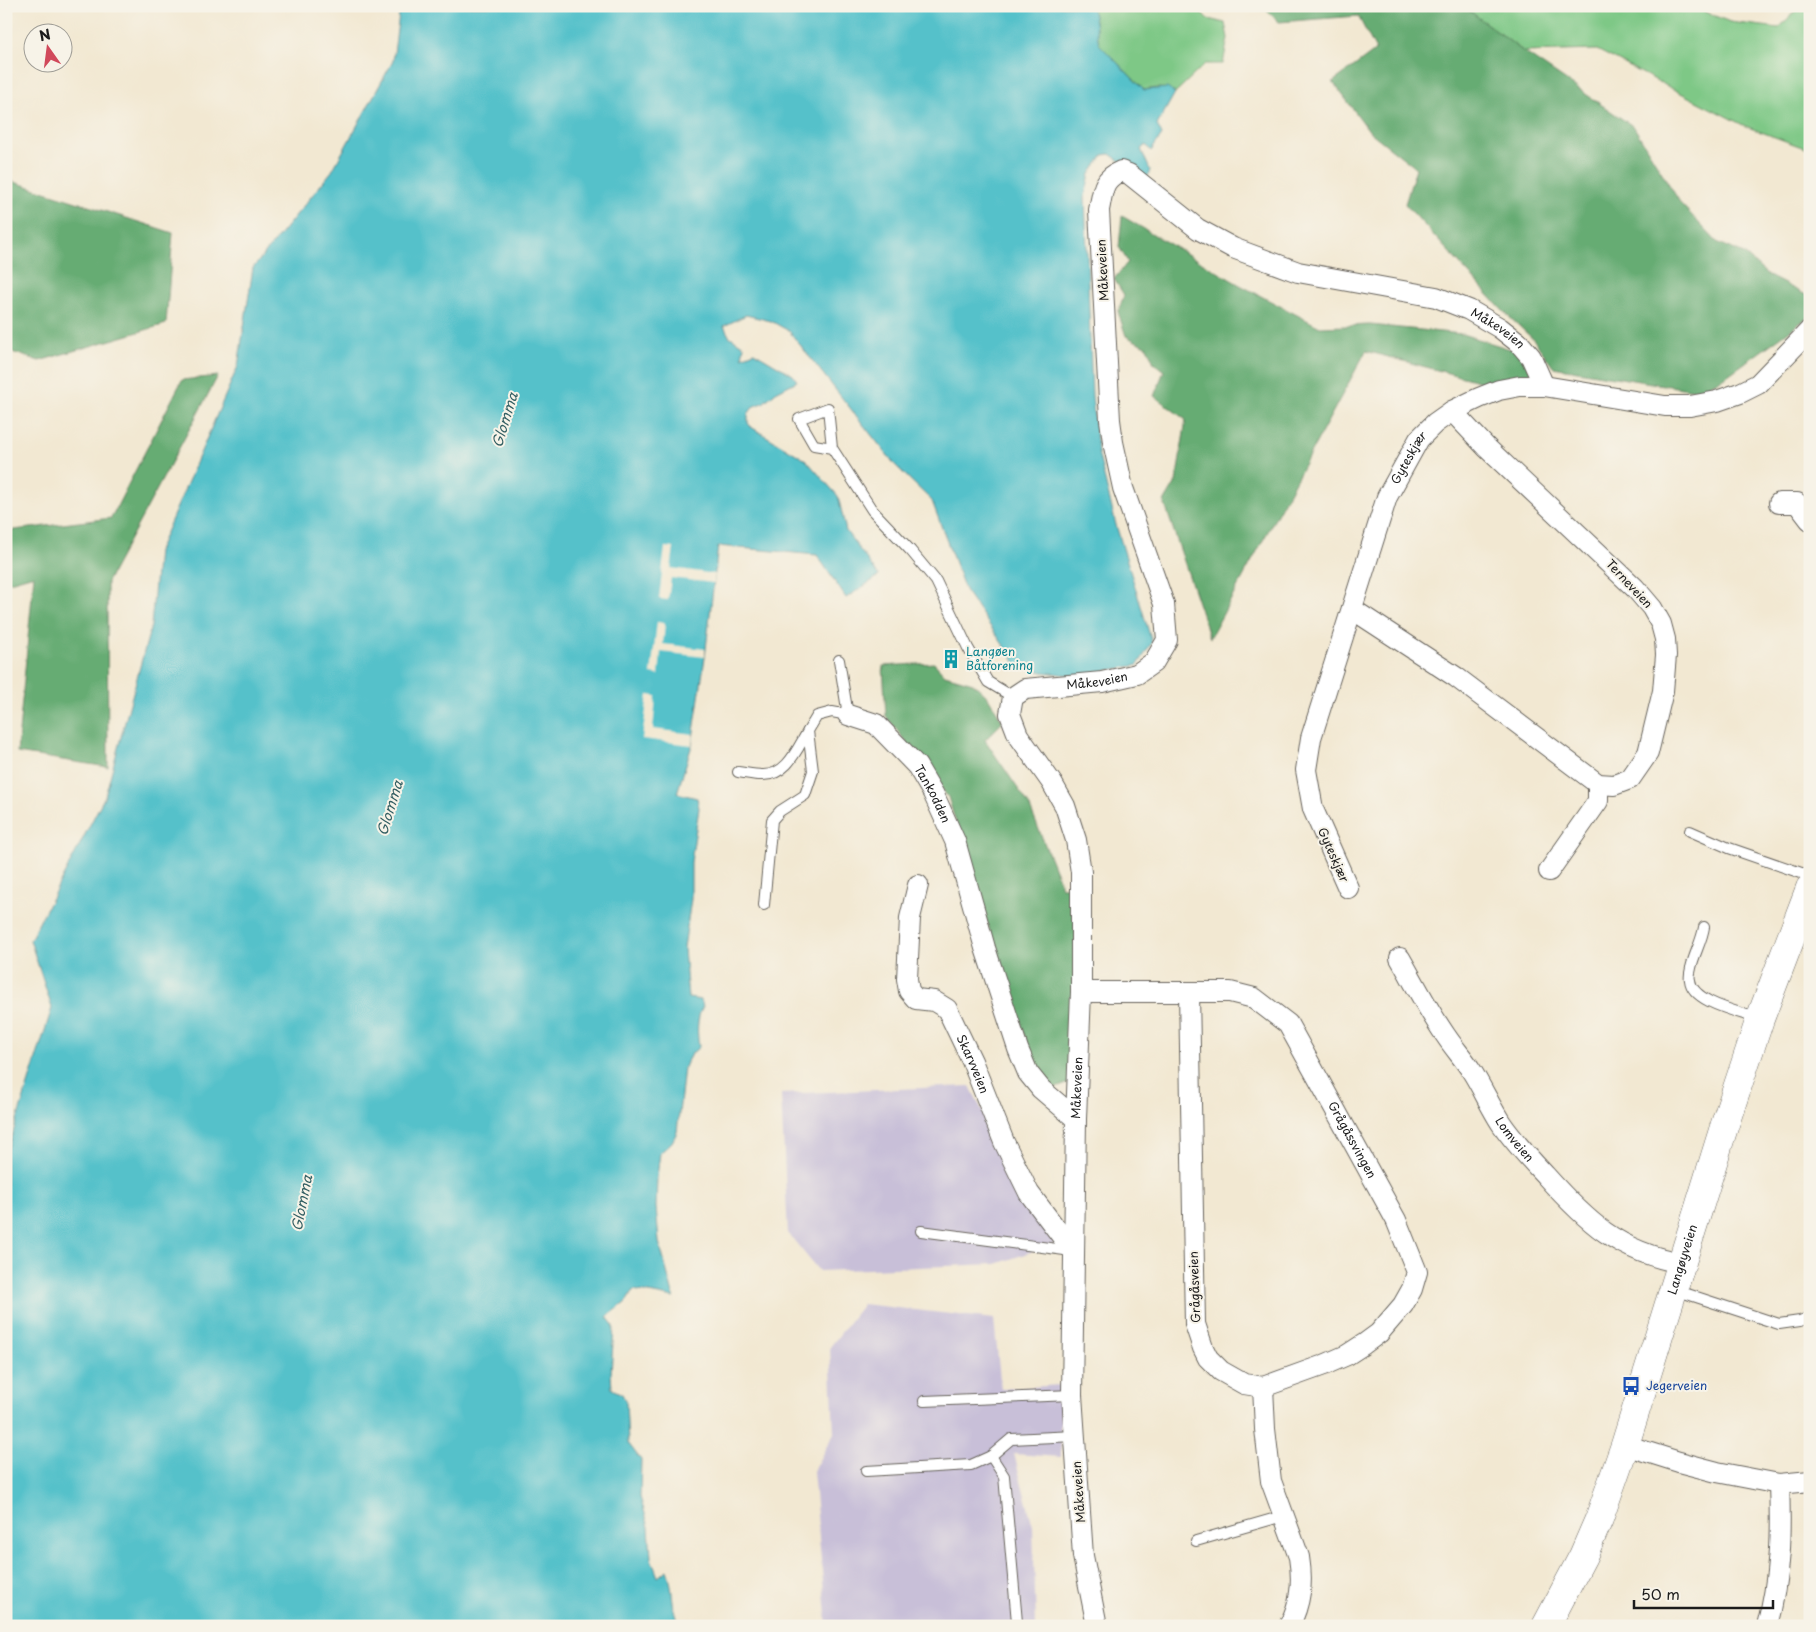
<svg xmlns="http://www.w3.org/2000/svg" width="1816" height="1632" font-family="'Playpen Sans',sans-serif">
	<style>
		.industrial { fill: #c8bfd8 }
		.green { fill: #7ec886; stroke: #4d7251 }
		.forest { fill: #66ac73; stroke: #416448 }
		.water { fill: #54c1ca; stroke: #386e73 }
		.pier { fill: #f2e8d2 }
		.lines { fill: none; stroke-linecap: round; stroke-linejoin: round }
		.lane-casing { stroke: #67635c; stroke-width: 12 }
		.street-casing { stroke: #67635c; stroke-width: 22 }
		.secondary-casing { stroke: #67635c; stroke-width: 29 }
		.lane { stroke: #fff; stroke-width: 10 }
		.street { stroke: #fff; stroke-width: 20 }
		.secondary { stroke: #fff; stroke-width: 28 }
		.labels { text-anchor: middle; stroke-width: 4; stroke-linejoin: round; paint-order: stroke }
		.street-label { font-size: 12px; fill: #1c1c1c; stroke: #f7f3e8 }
		.culture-label { font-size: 12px; fill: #0d838f; stroke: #f7f3e8; text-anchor: start }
		.transit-label { font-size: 12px; fill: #164399; stroke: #f7f3e8; text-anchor: start }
		.water-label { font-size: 14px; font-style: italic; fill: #325e62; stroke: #f7f3e8 }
	</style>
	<rect width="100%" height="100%" fill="#f7f3e8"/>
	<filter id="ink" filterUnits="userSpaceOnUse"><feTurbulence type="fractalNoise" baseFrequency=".02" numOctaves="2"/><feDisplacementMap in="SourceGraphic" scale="10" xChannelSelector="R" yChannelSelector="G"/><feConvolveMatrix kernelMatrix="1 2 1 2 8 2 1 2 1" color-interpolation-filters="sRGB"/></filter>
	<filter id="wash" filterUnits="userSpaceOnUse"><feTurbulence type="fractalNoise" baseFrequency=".0096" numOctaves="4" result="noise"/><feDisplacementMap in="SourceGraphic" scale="20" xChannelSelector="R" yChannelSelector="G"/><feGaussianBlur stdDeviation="1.12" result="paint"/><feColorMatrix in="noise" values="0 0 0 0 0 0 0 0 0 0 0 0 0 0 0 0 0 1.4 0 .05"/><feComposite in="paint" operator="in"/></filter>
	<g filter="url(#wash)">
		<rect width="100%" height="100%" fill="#f2e8d2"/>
		<g class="industrial">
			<polygon points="970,1086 1024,1194 1056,1243 996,1264 819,1271 788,1233 781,1094"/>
			<polygon points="863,1304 994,1319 1001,1389 1060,1385 1061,1457 1014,1454 1033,1526 1036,1626 827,1626 813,1471 834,1433 830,1347"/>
		</g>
		<g class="green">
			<path d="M1092 6H1195L1208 19 1225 23 1228 38 1223 64H1205L1175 93C1164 86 1156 88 1144 90L1099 44Z"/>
			<polygon points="1463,6 1690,6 1730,22 1779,28 1799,7 1810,6 1810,150 1745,126 1597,50 1524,52"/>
		</g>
		<g class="forest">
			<polygon points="1262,6 1463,6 1524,52 1634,127 1681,204 1717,242 1744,254 1769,276 1810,297 1810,316 1728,375 1700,391 1553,367 1534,340 1503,311 1405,204 1416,168 1370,132 1333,82 1376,50 1358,16 1279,22"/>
			<polygon points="6,177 8,180 173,233 166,324 39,361 6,350"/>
			<polygon points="1122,216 1240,285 1320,327 1370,325 1462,334 1520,352 1531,372 1523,382 1489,384 1366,351 1210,638 1164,502 1176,482 1186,420 1154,396 1164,371 1154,363 1147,347 1126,336 1118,312 1124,295 1114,279 1128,262 1119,247"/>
			<polygon points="218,376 107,582 108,767 17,753 34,575 6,583 6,531 111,518 182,380"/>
			<polygon points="934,663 945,675 973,683 988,697 1003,722 985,740 1029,805 1062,887 1077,886 1072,1082 1051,1090 1029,1048 995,948 948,797 886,716 883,666"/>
		</g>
		<path class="water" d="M400 6H1092L1099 44 1144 90 1167 88 1175 93 1157 125 1162 135 1151 151 1146 145 1141 149 1150 170 1146 181 1110 154 1103 155 1090 174 1085 196 1092 396 1098 452 1116 525 1152 642 1138 665 1077 676 1042 672 1018 666 965 590 932 501 896 466 789 331 771 321 746 315 724 326 729 336 744 346 742 357 754 352 793 375 797 381 776 392 763 403 754 406 748 414V423L751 427 806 460 838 496 846 531 879 576 846 598 817 555 718 546 705 657 692 745 677 793 697 798 699 808 691 862V899L684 948 688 998 701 1000 703 1006C696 1018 697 1034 699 1047L691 1054 684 1067 677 1132 672 1142 660 1153 657 1177 656 1207 659 1242 674 1298 634 1290 626 1302 607 1317 614 1326 611 1374 612 1389 622 1394 626 1402 628 1443 641 1460 640 1497 649 1527 651 1558 658 1577 667 1570C674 1588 671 1609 679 1626H6V1155L52 1008 30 940 105 796 151 626 158 551 238 366 253 268 332 171 393 61Z"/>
		<g class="pier">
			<polygon points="665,547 674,548 671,568 715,574 714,583 671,578 668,600 659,599"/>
			<polygon points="657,622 665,623 663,644 705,649 705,657 661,652 659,675 651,674"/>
			<polygon points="648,695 656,696 653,729 693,734 692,745 642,739"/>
		</g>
	</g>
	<g filter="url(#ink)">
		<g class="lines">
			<g class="lane-casing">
				<g id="lane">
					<polyline points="832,448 814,445 799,419 828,408 832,448 872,510 911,551 936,581 968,648 988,682 1013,697"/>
					<path d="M738 772C746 773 754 775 762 775 787 776 797 749 808 731"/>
					<polyline points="1690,831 1729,848 1810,876"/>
					<polyline points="764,905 772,820 780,811 805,795 813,771 808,731 817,716 832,712 848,715 839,660"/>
					<path d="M1704 927C1702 941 1694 954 1691 968 1690 972 1689 977 1690 980 1692 1003 1741 1012 1759 1019"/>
					<polyline points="921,1231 1072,1251"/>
					<polyline points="1675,1290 1779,1324 1800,1321 1810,1317"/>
					<polyline points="924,1401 1072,1395"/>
					<polyline points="991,1456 1004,1476 1017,1622"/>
					<polyline points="866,1471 971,1465 991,1456 1011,1439 1075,1436"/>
					<polyline points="1196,1541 1283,1516"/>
				</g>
			</g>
			<g class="street-casing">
				<g id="street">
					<polyline points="1779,503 1797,503 1810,520"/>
					<polyline points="1352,609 1456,677 1598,784 1614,785 1630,779 1648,753 1663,691 1666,655 1665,639 1661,624 1652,608 1635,588 1486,447 1452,411"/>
					<path id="s1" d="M848 715 876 724 917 766 933 793 955 841 985 948 1018 1049 1028 1073 1041 1089 1076 1119"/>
					<polyline points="1549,871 1598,801 1598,784"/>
					<path id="s2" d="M918 885 910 918 907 979 909 991 916 999 934 1001 947 1009 972 1061 1004 1142 1029 1193 1073 1251"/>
					<path id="s3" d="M1348 888 1313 809 1306 770 1311 738 1387 497 1419 439 1435 423 1452 411 1479 398 1499 390 1520 386H1544L1665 406H1690L1717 401 1740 393 1758 384 1810 330"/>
					<path id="s4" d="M1400 958C1415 984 1429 1012 1446 1036 1454 1048 1463 1058 1471 1070 1482 1087 1490 1106 1501 1123 1514 1142 1529 1158 1545 1175 1586 1221 1618 1252 1682 1263"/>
					<path id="s5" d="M1081 992H1230L1254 998 1288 1024 1396 1220 1417 1272 1412 1289 1403 1305 1379 1333 1364 1344 1347 1355 1324 1365 1263 1387 1244 1384 1221 1371 1208 1358 1203 1348 1195 1324 1189 992"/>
					<path d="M1263 1387 1265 1429 1271 1481 1299 1557C1303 1582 1301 1603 1289 1626"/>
					<polyline points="1625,1445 1679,1462 1717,1472 1779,1484 1810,1481"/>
					<path id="s6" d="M1097 1626 1083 1556 1072 1395 1076 1119 1081 992V872L1076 840 1065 806 1052 783 1018 735 1010 714 1013 697 1025 689 1102 682 1137 674 1154 662 1167 640 1164 604 1123 488 1113 442 1110 420 1099 210C1103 191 1102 179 1121 171L1129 174 1198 229 1233 248 1298 272 1436 297 1469 310 1500 328 1519 343 1531 357 1544 386"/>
					<path d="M1767 1626C1780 1577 1781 1533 1779 1484"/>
				</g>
			</g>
			<g class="secondary-casing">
				<g id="secondary">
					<path id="s7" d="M1546 1626 1583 1556 1599 1519 1625 1445 1724 1127 1760 1019 1810 888"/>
				</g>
			</g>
			<use href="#lane" class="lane"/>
			<use href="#street" class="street"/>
			<use href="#secondary" class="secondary"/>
		</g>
	</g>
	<defs>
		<g id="building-bare" transform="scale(1.5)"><path d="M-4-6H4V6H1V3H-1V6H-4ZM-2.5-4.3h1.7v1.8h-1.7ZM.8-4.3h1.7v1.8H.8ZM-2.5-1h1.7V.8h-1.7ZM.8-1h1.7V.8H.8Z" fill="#0f9aa8" stroke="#f7f3e8" stroke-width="2.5" paint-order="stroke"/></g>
		<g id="bus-bare" transform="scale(1.5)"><path d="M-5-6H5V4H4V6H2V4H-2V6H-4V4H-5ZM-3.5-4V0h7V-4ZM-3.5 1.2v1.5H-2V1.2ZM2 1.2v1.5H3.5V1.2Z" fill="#1a4fb4" stroke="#f7f3e8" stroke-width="2.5" paint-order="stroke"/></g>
	</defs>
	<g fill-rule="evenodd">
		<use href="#building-bare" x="951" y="659"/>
		<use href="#bus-bare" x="1631" y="1386"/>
	</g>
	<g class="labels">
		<g class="street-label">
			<text transform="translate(1103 270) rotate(-93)" y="4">Måkeveien</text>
			<text dy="4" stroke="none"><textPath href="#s6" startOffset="2025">Måkeveien</textPath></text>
			<text dy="4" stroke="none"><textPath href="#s3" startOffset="456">Gyteskjær</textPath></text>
			<text transform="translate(1629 584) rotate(47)" y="4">Terneveien</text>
			<text dy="4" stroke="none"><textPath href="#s6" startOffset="1036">Måkeveien</textPath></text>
			<text dy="4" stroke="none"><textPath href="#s1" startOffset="120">Tankodden</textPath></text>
			<text transform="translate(1333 855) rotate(66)" y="4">Gyteskjær</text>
			<text dy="4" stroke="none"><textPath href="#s2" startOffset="212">Skarvveien</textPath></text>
			<text dy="4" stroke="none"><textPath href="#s6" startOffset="540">Måkeveien</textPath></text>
			<text dy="4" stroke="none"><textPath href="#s4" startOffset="215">Lomveien</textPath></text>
			<text dy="4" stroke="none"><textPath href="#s5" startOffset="349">Grågåssvingen</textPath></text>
			<text dy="4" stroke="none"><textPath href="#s7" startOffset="392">Langøyveien</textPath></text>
			<text transform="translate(1195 1287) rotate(-92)" y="4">Grågåsveien</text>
			<text transform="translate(1079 1492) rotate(-94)" y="4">Måkeveien</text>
		</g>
		<g class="culture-label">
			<text x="966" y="656">Langøen<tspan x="966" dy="14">Båtforening</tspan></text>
		</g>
		<g class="transit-label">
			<text x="1646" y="1390">Jegerveien</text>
		</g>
		<g class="water-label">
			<text transform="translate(505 420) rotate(-73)" y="5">Glomma</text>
			<text transform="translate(390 808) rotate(-73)" y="5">Glomma</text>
			<text transform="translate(302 1203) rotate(-79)" y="5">Glomma</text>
		</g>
	</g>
	<rect width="1816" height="1632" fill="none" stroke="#f7f3e8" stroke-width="25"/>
	<g transform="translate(48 48) rotate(346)"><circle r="24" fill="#f7f3e8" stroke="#9f9d96"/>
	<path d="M0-4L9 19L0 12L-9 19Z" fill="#d1495b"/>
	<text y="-8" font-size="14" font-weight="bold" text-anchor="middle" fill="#1c1c1c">N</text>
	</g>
	<path d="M1634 1600v8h139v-8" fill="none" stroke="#1c1c1c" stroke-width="2.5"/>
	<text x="1641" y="1600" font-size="15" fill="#1c1c1c" stroke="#f7f3e8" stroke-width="4" paint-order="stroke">50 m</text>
</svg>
